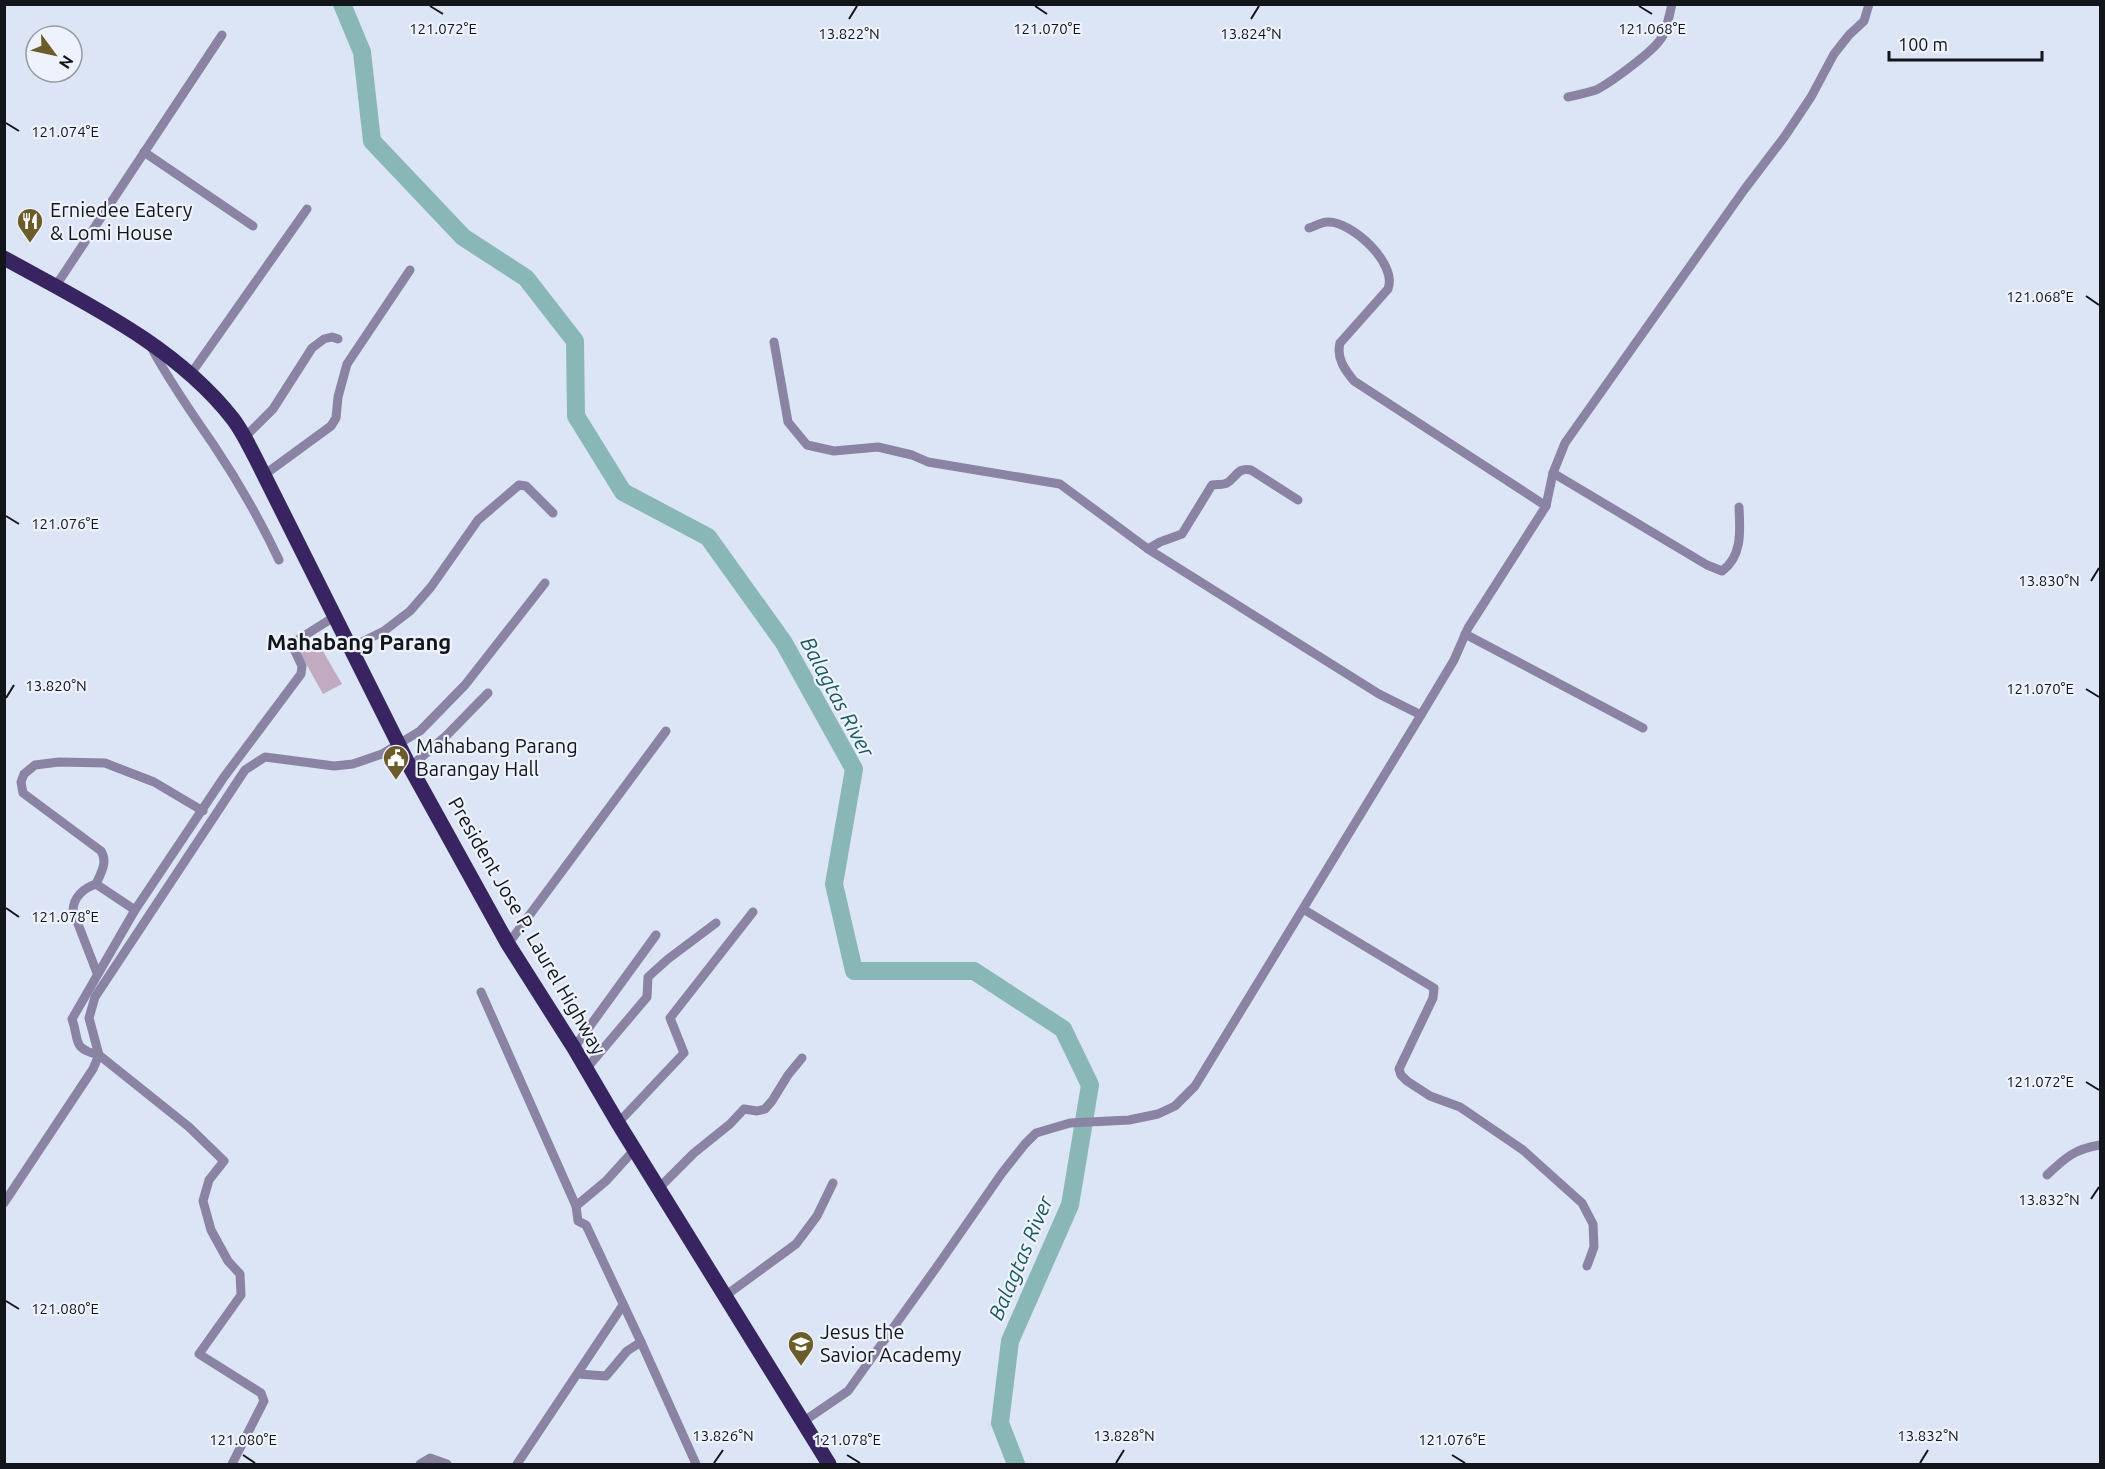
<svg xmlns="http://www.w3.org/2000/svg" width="2105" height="1469" font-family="Ubuntu,sans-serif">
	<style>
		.green { fill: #c2aac0 }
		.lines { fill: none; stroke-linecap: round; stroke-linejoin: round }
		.river { stroke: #89b7b6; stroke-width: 18 }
		.minor { stroke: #8a83a4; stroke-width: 9 }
		.trunk { stroke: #382460; stroke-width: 15 }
		.ticks { fill: none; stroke: #12151a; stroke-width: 2 }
		.labels { text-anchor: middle; stroke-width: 4.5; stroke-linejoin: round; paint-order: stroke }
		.poi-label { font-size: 20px; fill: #12151a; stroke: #edf2fc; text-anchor: start }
		.street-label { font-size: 20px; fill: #12151a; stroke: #edf2fc }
		.water-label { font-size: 21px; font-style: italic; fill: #195a59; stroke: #edf2fc }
		.quarter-label { font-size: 22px; font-weight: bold; fill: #12151a; stroke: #edf2fc }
		.ticks-label { font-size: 15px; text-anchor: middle; fill: #12151a; stroke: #edf2fc; stroke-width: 4.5; stroke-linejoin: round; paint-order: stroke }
	</style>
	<rect width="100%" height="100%" fill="#dce5f5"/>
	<polygon class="green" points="317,641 342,684 323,694 299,651"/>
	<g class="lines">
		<polyline class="river" points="342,4 362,52 372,141 463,237 526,278 575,341 576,416 623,492 708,537 784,643 854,769 834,884 854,971 974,971 1063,1029 1090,1085 1070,1205 1010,1341 1000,1423 1016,1464"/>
		<g class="minor">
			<path d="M1568 97C1577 95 1587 93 1596 90 1610 83 1651 53 1660 40 1667 31 1669 16 1672 4"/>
			<polyline points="144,152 253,226"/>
			<path d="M1309 228C1315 226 1322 222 1327 222 1350 220 1398 263 1388 289L1340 343C1336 358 1345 370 1354 381L1546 506"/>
			<polyline points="55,287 222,35"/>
			<polyline points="774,342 788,422 807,445 834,451 878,447 912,455 928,462 1060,484 1148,549 1379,694 1421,715"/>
			<path d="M151 347C169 381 191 412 213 444 238 481 260 520 279 560"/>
			<polyline points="190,375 307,209"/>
			<polyline points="245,437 273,409 312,348 324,339 332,337 338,339"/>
			<path d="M1553 473 1707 565 1722 571C1743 556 1740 530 1739 507"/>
			<polyline points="264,475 331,426 336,418 338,397 347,364 410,270"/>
			<path d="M1148 549 1160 542 1182 534 1212 485C1217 484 1223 485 1227 483 1237 477 1237 467 1251 470L1298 500"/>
			<polyline points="1465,634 1643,728"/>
			<polyline points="350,648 384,631 410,611 431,587 478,520 519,485 526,486 553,513"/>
			<polyline points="410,767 446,736 488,693"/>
			<path d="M96 884C84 888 73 897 73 911L97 973"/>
			<polyline points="1303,909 1434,988 1433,998 1399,1069 1401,1075 1407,1081 1430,1096 1460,1107 1523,1150 1582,1203 1593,1224 1594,1247 1587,1266"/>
			<path d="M135 910 96 884C101 873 108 862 101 851L23 793 21 782 24 774 35 765 59 762 105 763 154 782 203 811"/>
			<polyline points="508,944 666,731"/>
			<polyline points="481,992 576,1206"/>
			<polyline points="574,1048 656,935"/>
			<polyline points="586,1069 647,997 648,977 668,959 716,923"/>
			<polyline points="618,1123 684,1053 670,1018 753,912"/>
			<polyline points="635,1149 606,1181 576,1206 578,1221 586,1225 641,1342 696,1464"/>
			<path d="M2047 1175C2066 1157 2075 1149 2100 1145"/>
			<polyline points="659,1188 694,1153 730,1124 744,1109 757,1111 765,1109 772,1101 788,1075 802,1058"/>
			<polyline points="4,1203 93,1069 99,1055 89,1018 95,997 245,770 265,757 334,766 353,764 382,754 420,731 465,685 545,583"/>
			<polyline points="725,1296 796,1244 817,1216 833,1183"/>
			<polyline points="578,1374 606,1376 627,1351 641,1342"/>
			<polyline points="804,1421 848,1391 936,1268 1002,1173 1025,1144 1036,1133 1070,1123 1129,1120 1158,1114 1175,1106 1195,1086 1421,715 1454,660 1468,628 1546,506 1553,473 1565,443 1744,190 1785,136 1811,97 1834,54 1849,35 1864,21 1869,4"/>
			<path d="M232 1464 264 1401 261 1393 199 1354 241 1295 240 1274 228 1261 211 1230 203 1201 209 1180 224 1161 189 1127 99 1055C71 1048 80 1041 72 1019L135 910 224 777 301 674 302 666 294 649 299 639 334 617"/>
			<polyline points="420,1464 430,1458 447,1464"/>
			<polyline points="517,1464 623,1305"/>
		</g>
		<path class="trunk" d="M4 258C85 303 175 345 233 419 242 431 249 445 256 459L410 767 508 944 574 1048 618 1123 829 1464"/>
	</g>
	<path class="ticks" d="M430 6 443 14M1035 6 1047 14M1639 6 1652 14M849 19 857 6M1251 19 1259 6M6 123 19 131M2086 296 2099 305M6 516 19 524M2091 581 2099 568M2086 689 2099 697M6 698 14 685M6 908 19 917M2086 1082 2099 1090M2091 1199 2099 1187M6 1301 19 1309M243 1455 255 1463M847 1455 860 1463M1452 1455 1465 1463M714 1463 723 1450M1116 1463 1124 1450M1920 1463 1928 1450"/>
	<defs>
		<g id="restaurant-pin" transform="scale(1.35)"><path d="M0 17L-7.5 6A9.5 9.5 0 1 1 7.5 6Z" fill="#6b5c29" stroke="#edf2fc"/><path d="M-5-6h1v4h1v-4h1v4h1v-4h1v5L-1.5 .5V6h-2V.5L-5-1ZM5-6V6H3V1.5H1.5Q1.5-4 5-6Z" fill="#fff"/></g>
		<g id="civic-pin" transform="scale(1.35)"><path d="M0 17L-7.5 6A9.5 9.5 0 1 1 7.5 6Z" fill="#6b5c29" stroke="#edf2fc"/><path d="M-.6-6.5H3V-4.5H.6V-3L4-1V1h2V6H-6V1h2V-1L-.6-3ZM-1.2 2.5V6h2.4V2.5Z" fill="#fff"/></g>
		<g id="school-pin" transform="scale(1.35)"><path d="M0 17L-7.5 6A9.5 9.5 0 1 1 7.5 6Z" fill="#6b5c29" stroke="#edf2fc"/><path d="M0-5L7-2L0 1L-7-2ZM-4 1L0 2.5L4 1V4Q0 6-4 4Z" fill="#fff"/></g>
	</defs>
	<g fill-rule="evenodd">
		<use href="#restaurant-pin" x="30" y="221"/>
		<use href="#civic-pin" x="396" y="758"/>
		<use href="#school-pin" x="801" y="1344"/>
	</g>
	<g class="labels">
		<g class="poi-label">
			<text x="50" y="217">Erniedee Eatery<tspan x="50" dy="23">&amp; Lomi House</tspan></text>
			<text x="416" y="753">Mahabang Parang<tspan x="416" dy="23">Barangay Hall</tspan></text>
			<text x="820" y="1339">Jesus the<tspan x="820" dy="23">Savior Academy</tspan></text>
		</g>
		<g class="street-label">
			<text transform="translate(527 926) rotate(60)" y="7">President Jose P. Laurel Highway</text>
		</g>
		<g class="water-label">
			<text transform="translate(837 697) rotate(62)" y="7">Balagtas River</text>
			<text transform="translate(1021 1258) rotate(-67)" y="7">Balagtas River</text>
		</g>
		<g class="quarter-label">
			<text x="359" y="650">Mahabang Parang</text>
		</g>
	</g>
	<g class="ticks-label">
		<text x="1652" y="34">121.068°E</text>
		<text x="443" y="34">121.072°E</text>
		<text x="1047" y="34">121.070°E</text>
		<text x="849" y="39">13.822°N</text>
		<text x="1251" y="39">13.824°N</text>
		<text x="65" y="137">121.074°E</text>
		<text x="2040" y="302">121.068°E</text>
		<text x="65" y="529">121.076°E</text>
		<text x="2049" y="586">13.830°N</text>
		<text x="56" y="691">13.820°N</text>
		<text x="2040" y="694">121.070°E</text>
		<text x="65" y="922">121.078°E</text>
		<text x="2040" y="1087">121.072°E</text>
		<text x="2049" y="1205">13.832°N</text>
		<text x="65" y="1314">121.080°E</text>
		<text x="723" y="1441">13.826°N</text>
		<text x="1124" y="1441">13.828°N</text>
		<text x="1928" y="1441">13.832°N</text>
		<text x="243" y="1445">121.080°E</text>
		<text x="847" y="1445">121.078°E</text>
		<text x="1452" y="1445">121.076°E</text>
	</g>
	<rect width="2105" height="1469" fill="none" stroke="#12151a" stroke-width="12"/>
	<g transform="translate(54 54) rotate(123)"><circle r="28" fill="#edf2fc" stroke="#959aa2" stroke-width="1.5"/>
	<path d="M0-4.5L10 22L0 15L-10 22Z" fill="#6b5c29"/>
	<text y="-9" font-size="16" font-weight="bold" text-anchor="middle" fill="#12151a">N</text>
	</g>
	<path d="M1889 51v9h153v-9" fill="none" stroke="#12151a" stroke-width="3"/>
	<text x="1898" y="51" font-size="18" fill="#12151a" stroke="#edf2fc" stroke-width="4.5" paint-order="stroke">100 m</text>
</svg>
